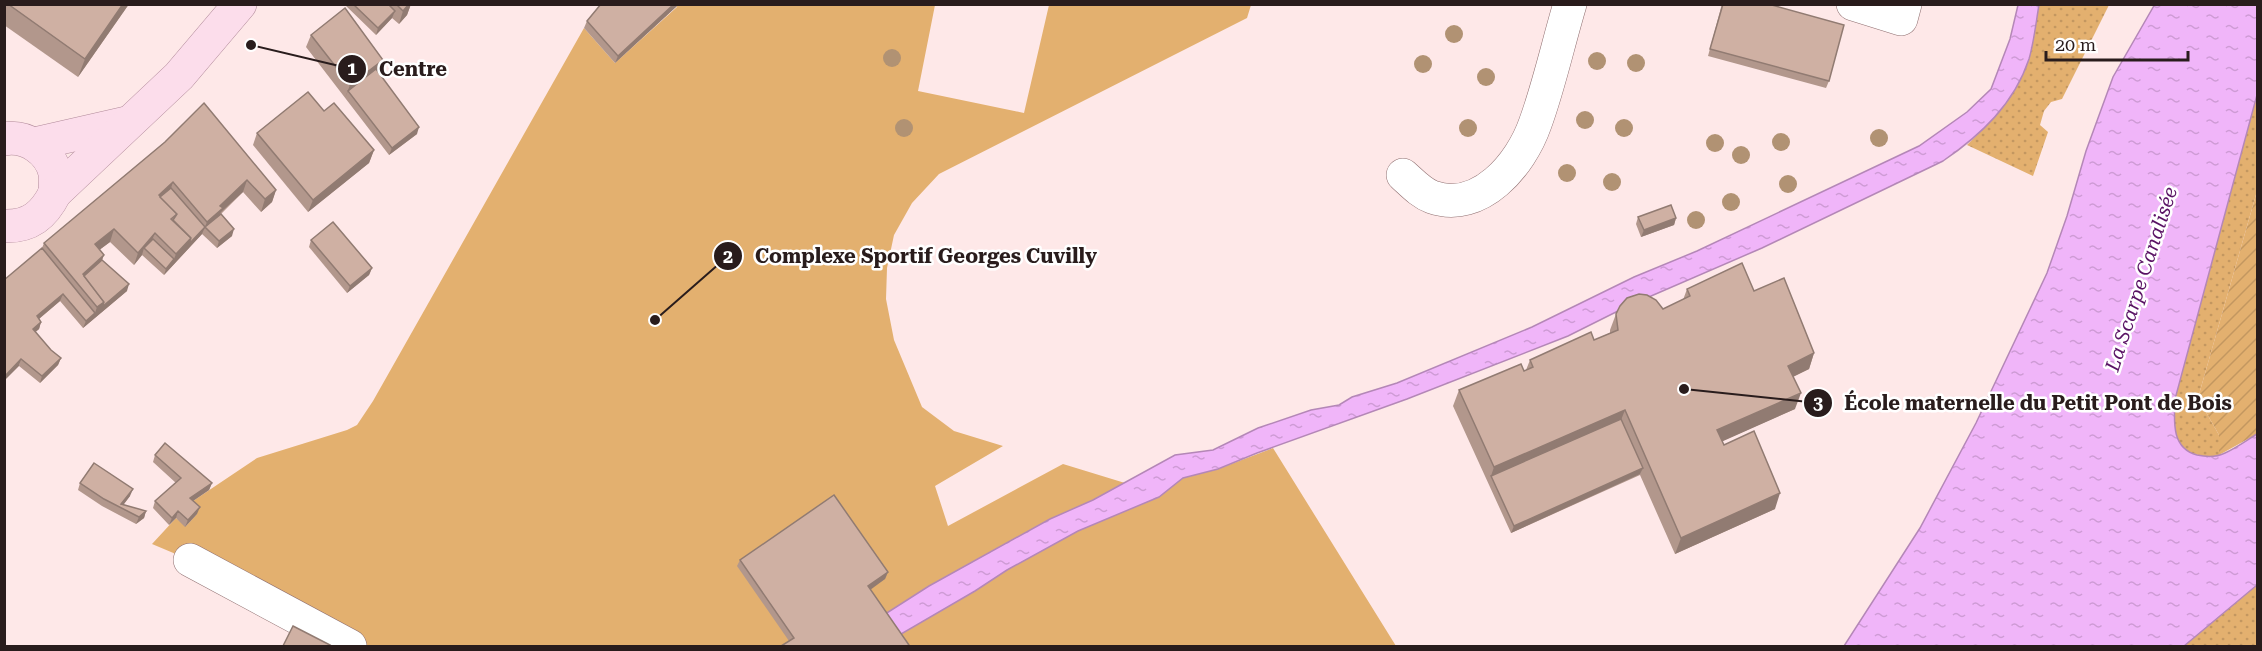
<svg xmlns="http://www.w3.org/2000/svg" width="2262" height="651" font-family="'Roboto Serif',serif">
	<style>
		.grass { fill: url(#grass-dots) }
		.garden { fill: url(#garden-furrows) }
		.pitch { fill: #e3b06f }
		.water { fill: url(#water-ripples); stroke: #b487b7; stroke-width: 1.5 }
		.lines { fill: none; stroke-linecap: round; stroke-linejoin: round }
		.minor-casing { stroke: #8f6f70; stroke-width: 34 }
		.major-casing { stroke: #b18a9a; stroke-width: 34 }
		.minor { stroke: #fff; stroke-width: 33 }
		.major { stroke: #fcddeb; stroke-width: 33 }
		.tree { fill: #b19273 }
		.wall { fill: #b2978c }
		.shaded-wall { fill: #917b72 }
		.building { fill: #cfb0a3; stroke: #917b72; stroke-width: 1.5 }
		.labels { text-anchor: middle; stroke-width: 5; stroke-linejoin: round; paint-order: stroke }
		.water-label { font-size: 20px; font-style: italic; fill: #591264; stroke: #fff }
		.leader { fill: none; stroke: #291c1c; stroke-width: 2 }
		.callout-dot { fill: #291c1c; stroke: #fff; stroke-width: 2 }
		.mark-label { font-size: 18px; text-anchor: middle; font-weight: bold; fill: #fff }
		.callout-label { font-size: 20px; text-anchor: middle; font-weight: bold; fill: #291c1c; stroke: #fff; stroke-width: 5; stroke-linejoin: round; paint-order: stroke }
	</style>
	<defs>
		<pattern id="grass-dots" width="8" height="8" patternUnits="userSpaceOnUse" patternTransform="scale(1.5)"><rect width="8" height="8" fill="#e3b06f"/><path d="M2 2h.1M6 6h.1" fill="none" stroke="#c39760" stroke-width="1.8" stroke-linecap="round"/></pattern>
		<pattern id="garden-furrows" width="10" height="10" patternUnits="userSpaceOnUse" patternTransform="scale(1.5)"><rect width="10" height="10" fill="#e3b06f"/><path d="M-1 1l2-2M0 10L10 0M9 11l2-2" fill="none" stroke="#c39760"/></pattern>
		<pattern id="water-ripples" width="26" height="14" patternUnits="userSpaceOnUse" patternTransform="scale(1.5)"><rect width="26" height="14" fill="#f0b5f9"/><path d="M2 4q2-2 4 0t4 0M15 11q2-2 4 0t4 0" fill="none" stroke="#ce9bd5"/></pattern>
	</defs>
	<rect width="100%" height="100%" fill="#fee8e8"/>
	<g class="grass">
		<path d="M2039 5H2109L2062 99 2051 102 2044 111 2040 125 2048 132 2033 176 1967 145C1993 120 2017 95 2029 59 2034 42 2036 22 2039 5Z"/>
		<path d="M2257 95V191L2198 398 2219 435V455C2210 458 2203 457 2195 454 2170 448 2174 418 2175 399Z"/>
		<polygon points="2257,585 2257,646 2184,646 2190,641"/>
	</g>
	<polygon class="garden" points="2257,191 2257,434 2219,455 2219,435 2198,398"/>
	<polygon class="pitch" points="676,5 935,5 918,91 1024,113 1049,5 1251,5 1247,18 939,174 912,203 894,235 887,268 886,299 894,340 922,407 954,431 1003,446 935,486 948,526 1063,464 1125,483 1159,497 1183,478 1218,469 1273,448 1396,646 351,646 190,560 152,544 176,518 186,526 197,514 187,505 257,458 347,430 357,425 373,401 584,28 615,63 677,7"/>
	<g class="water">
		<path d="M2155 4 2257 5V95L2175 399C2174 421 2171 448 2197 455 2206 457 2215 458 2225 453 2236 448 2247 440 2257 434V585L2184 646H1844L1920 528 1976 423 2047 273 2067 216 2086 151 2113 77Z"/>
		<path d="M2018 5H2039C2036 22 2034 42 2029 59 2014 104 1981 135 1943 161L1762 248 1628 306 1568 336 1407 399 1257 453 1218 469 1183 478 1159 497 1078 531 1007 570 975 591 896 637 882 616 929 586 1050 519 1093 500 1175 455 1213 450 1258 428 1311 410 1339 405 1352 397 1397 383 1532 327 1634 277 1697 251 1919 146 1967 112 1991 89 2010 39Z"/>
	</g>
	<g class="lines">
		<g class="minor-casing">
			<g id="minor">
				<polyline points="1853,4 1901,19 1905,4"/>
				<path d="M1403 175C1412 183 1421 193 1432 197 1480 214 1521 164 1535 124 1549 86 1558 44 1570 4"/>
				<polyline points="190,560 350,646"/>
			</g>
		</g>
		<g class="major-casing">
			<g id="major">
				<path d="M4 139C27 135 50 151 55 173 56 179 55 187 55 193"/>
				<polyline points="34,144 126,123"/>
				<path d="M4 226C30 227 44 215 55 193L179 76 240 4"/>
			</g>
		</g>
		<use href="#minor" class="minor"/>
		<use href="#major" class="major"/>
	</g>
	<g class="tree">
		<circle cx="1454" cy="34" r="9"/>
		<circle cx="892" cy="58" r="9"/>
		<circle cx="1597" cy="61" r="9"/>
		<circle cx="1636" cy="63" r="9"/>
		<circle cx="1423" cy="64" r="9"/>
		<circle cx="1486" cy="77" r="9"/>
		<circle cx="1585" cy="120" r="9"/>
		<circle cx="904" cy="128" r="9"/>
		<circle cx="1468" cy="128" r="9"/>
		<circle cx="1624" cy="128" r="9"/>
		<circle cx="1879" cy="138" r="9"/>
		<circle cx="1781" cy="142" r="9"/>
		<circle cx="1715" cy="143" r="9"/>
		<circle cx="1741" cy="155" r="9"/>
		<circle cx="1567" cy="173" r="9"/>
		<circle cx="1612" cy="182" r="9"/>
		<circle cx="1788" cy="184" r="9"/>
		<circle cx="1731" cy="202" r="9"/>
		<circle cx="1696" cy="220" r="9"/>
	</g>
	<g class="wall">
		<polygon points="4,4 129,4 78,77 4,25"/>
		<polygon points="344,4 411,4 407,15 399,24 392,18 376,35"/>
		<polygon points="601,4 678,4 677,6 615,63 584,28 587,21"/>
		<polygon points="1722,4 1768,4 1829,81 1826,88 1708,56"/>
		<polygon points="311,35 383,60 378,72 417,134 389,155 306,47"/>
		<polygon points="324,111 374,150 369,163 308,212 253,145 257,133"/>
		<polygon points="165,142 276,190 272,202 261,212 243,192 221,214 232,236 217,248 202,234 164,275 142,255 134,265 110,242 99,250 104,255 102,260 127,291 83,328 60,301 39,319 41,322 39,329 35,332 51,350 61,358 58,365 40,383 19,366 42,248 44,243"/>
		<polygon points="1638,217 1676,218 1674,225 1641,237 1636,224"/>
		<polygon points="311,240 372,268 369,275 347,293 309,247"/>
		<polygon points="1687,289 1754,291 1814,353 1809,369 1793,377 1795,409 1722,441 1724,445 1775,509 1675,554 1640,475 1511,533 1453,406 1459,390 1524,371 1526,370 1530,360 1594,340 1610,333 1610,330 1616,314 1663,309 1683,300"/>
		<polygon points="155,455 212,483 209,490 193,501 197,514 185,527 176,518 169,525 153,508 155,501 176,483 153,462"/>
		<polygon points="80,483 130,496 123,505 146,511 144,518 136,524 102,506 78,490"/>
		<polygon points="740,560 888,572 885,579 789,641 737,566"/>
	</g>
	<g class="shaded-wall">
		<polygon points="123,4 129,4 78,77 85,59"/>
		<polygon points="409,4 411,4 407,15 399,24 403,11"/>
		<polygon points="674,4 678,4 677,6 615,63 618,56"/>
		<polygon points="395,11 392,18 376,35 378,28"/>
		<polygon points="383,60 379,72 350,94 348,91 345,98 350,85"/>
		<polygon points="419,127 417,134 389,155 392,148"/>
		<polygon points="374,150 369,163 308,212 313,200"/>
		<polygon points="247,180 243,192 221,212 218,220 205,227 207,222 220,206"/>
		<polygon points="173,182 169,194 159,203 159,195"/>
		<polygon points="276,190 272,202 261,212 265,199"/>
		<polygon points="1676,218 1674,225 1641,237 1644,230"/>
		<polygon points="205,227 202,234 164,275 166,269 174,259 176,254 191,238"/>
		<polygon points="114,229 110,242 90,257 95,244"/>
		<polygon points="234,229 232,236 217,248 219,241"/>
		<polygon points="155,233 150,245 144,248 142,255 134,265 138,253"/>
		<polygon points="104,255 99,267 83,282 83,274"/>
		<polygon points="372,268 369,275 347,293 350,286"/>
		<polygon points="129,284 127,291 83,328 86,321 95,313 97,307"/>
		<polygon points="63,294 60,301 34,323 37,316"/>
		<polygon points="41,322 39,329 31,336 33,329"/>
		<polygon points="1814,353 1809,369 1782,382 1788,366"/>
		<polygon points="61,358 58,365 40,383 42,376"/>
		<polygon points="21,359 19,366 4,381 4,377"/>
		<polygon points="1801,393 1795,409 1712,446 1717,430"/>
		<polygon points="1625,410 1619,425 1491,476 1494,467"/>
		<polygon points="1643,468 1640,474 1511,533 1514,526"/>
		<polygon points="212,483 209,490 187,505 190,498"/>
		<polygon points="133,489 130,496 121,508 121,504"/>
		<polygon points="1780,493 1775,509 1675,554 1681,538"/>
		<polygon points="200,507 197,514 185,527 188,520"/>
		<polygon points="146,511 144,518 136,524 139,517"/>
		<polygon points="178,511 176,518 169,525 172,518"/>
		<polygon points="888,572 885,579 866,593 868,586"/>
	</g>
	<g class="building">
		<polygon points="8,4 123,4 85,59"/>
		<polygon points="353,4 388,4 395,11 378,28"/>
		<polygon points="396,4 409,4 403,11"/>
		<polygon points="601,4 674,4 618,56 587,21"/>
		<polygon points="1723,4 1768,4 1844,25 1829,81 1710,49"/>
		<polygon points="345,8 383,60 350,85 311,35"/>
		<polygon points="376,69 419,127 392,148 348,91"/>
		<polygon points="308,92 324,111 334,103 374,150 313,200 257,133"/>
		<polygon points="204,103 276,190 265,199 247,180 220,206 223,208 207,222 173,182 159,195 177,214 171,219 191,238 176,254 155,233 138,253 114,229 95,244 104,255 83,274 104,302 97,307 44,243 165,142"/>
		<polygon points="171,188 205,227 189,244 191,238 173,220 177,214 160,197"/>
		<polygon points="1671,205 1676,218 1644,230 1638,217"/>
		<polygon points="221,214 234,229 219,241 205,227"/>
		<polygon points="333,222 372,268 350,286 311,240"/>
		<polygon points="153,239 174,259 166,269 144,248"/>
		<polygon points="42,248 95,313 86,321 63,294 37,316 41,322 33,329 51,350 61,358 42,376 21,359 4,377 4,280"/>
		<polygon points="102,260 129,284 102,307 104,302 84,276"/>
		<polygon points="1742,263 1754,291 1784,278 1814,353 1788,366 1801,393 1717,430 1724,445 1754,431 1780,493 1681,538 1625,410 1494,467 1459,390 1521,364 1524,371 1533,367 1530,360 1591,332 1594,340 1618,330 1616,314 1620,306 1627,298 1639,294 1647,295 1656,300 1663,309 1690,296 1687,289"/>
		<polygon points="1621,419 1643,468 1514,526 1491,476"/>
		<polygon points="165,443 212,483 190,498 200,507 188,520 178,511 172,518 155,501 181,478 155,455"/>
		<polygon points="94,463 133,489 121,504 146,511 139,517 104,499 80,483"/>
		<polygon points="834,495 888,572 868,586 909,645 907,646 781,646 794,638 740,560"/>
		<polygon points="293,626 330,645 329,646 283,646"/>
	</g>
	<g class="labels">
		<g class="water-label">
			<text transform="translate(2141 279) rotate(-72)" y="7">La Scarpe Canalisée</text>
		</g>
	</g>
	<path class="leader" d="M251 45L352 69M655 320L728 256M1684 389L1818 403"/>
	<g class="callout-dot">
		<circle cx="251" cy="45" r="6"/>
		<circle cx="655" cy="320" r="6"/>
		<circle cx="1684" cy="389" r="6"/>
		<circle cx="352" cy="69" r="15"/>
		<circle cx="728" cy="256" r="15"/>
		<circle cx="1818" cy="403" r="15"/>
	</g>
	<g class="mark-label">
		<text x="352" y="75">1</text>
		<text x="728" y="263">2</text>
		<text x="1818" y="409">3</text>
	</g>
	<g class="callout-label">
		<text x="413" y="76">Centre</text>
		<text x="926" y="263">Complexe Sportif Georges Cuvilly</text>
		<text x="2038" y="410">École maternelle du Petit Pont de Bois</text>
	</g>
	<rect width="2262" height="651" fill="none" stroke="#291c1c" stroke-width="12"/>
	<path d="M2046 51v9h142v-9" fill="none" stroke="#291c1c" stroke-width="3"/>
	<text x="2055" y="51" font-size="18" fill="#291c1c" stroke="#ffffff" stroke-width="4.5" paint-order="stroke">20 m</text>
</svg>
